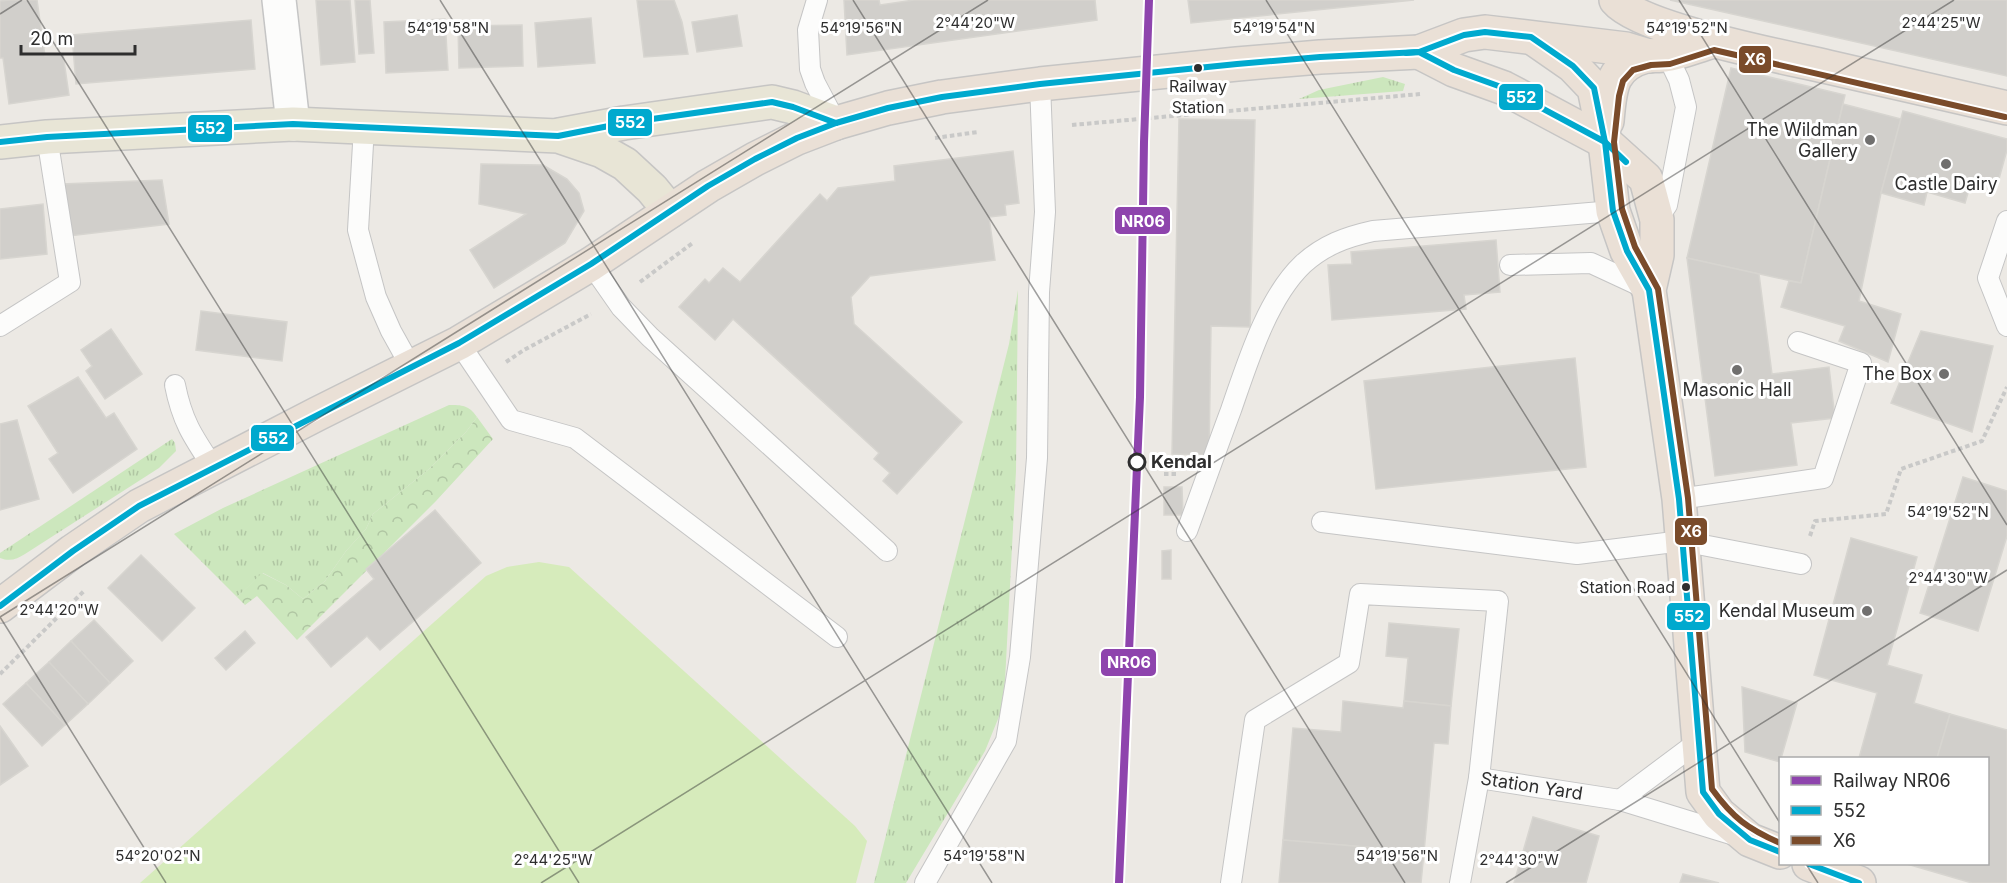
<svg xmlns="http://www.w3.org/2000/svg" width="2007" height="883" font-family="Inter,sans-serif">
	<style>
		.grass { fill: url(#grass-tufts) }
		.forest { fill: url(#forest-crowns) }
		.pitch { fill: #d6ebbb }
		.building { fill: #d1cfcb; stroke: #d7d5d0; stroke-width: 1.5 }
		.lines { fill: none; stroke-linecap: round; stroke-linejoin: round }
		.lane-casing { stroke: #c5c5c5; stroke-width: 22 }
		.secondary-casing { stroke: #c5c5c5; stroke-width: 36 }
		.primary-casing { stroke: #c6c5c4; stroke-width: 36 }
		.highway-casing { stroke: #c6c5c4; stroke-width: 36 }
		.path { stroke: #c9c9c8; stroke-width: 4; stroke-dasharray: 4.5 3; stroke-linecap: butt }
		.lane { stroke: #fcfcfb; stroke-width: 20 }
		.secondary { stroke: #fcfcfb; stroke-width: 33 }
		.primary { stroke: #e8e5d6; stroke-width: 33 }
		.highway { stroke: #eae0d6; stroke-width: 33 }
		.bus-1-casing { stroke: #fff; stroke-width: 10 }
		.bus-2-casing { stroke: #fff; stroke-width: 10 }
		.bus-1 { stroke: #00a9ce; stroke-width: 6 }
		.bus-2 { stroke: #7a4b2a; stroke-width: 6 }
		.rail-1-casing { stroke: #fff; stroke-width: 12 }
		.rail-1 { stroke: #8e44ad; stroke-width: 8 }
		.ticks { fill: none; stroke: #2e2e2e; stroke-width: 1.5; stroke-opacity: 0.45 }
		.bus-dot { fill: #2e2e2e; stroke: #fff; stroke-width: 2 }
		.poi-dot { fill: #706f6e; stroke: #fff; stroke-width: 2 }
		.stop-dot { fill: #fff; stroke: #2e2e2e; stroke-width: 3 }
		.labels { text-anchor: middle; stroke-width: 6; stroke-linejoin: round; paint-order: stroke }
		.bus-label { font-size: 16px; fill: #2e2e2e; stroke: #fff }
		.poi-label { font-size: 18px; fill: #2e2e2e; stroke: #fff; text-anchor: end }
		.stop-label { font-size: 18px; font-weight: bold; fill: #2e2e2e; stroke: #fff; text-anchor: start }
		.street-label { font-size: 18px; fill: #2e2e2e; stroke: #fff }
		.ticks-label { font-size: 15px; text-anchor: middle; fill: #2e2e2e; stroke: #fff; stroke-width: 6; stroke-linejoin: round; paint-order: stroke }
		.line-badge { stroke: #fff; stroke-width: 2 }
		.badge-label { font-size: 16px; text-anchor: middle; font-weight: bold; fill: #fff }
	</style>
	<defs>
		<pattern id="grass-tufts" width="24" height="20" patternUnits="userSpaceOnUse" patternTransform="scale(1.5)"><rect width="24" height="20" fill="#cce7bd"/><path d="M3 7l-1-3M5 7V3M7 7l1-3M15 17l-1-3M17 17v-4M19 17l1-3" fill="none" stroke="#b0c6a3"/></pattern>
		<pattern id="forest-crowns" width="20" height="18" patternUnits="userSpaceOnUse" patternTransform="scale(1.5)"><rect width="20" height="18" fill="#cce7bd"/><path d="M2 6a3 3 0 1 1 6 0M12 15a3 3 0 1 1 6 0" fill="none" stroke="#b0c6a3"/></pattern>
	</defs>
	<rect width="100%" height="100%" fill="#ece9e4"/>
	<g class="grass">
		<polygon points="1383,77 1405,84 1403,91 1299,99 1319,90"/>
		<polygon points="1018,290 1016,471 1005,681 1000,714 985,751 906,883 874,883 1009,344"/>
		<path d="M449 405C462 405 469 405 477 417L466 432 429 469 373 514 366 529 346 551 325 581 303 599 286 585 263 573 237 597 174 534 223 508Z"/>
		<path d="M172 439 175 443 176 451 159 468 25 554C17 559 10 562 0 558V553Z"/>
	</g>
	<polygon class="forest" points="477,417 493,439 436,501 297,640 257,596 245,605 237,597 262,573 286,585 303,599 325,581 346,551 366,529 373,514 429,469 466,432"/>
	<polygon class="pitch" points="539,562 569,567 855,826 867,841 856,883 140,883 486,576 507,567"/>
	<g class="building">
		<polygon points="10,0 37,0 45,56 63,54 69,95 9,104 3,58 0,58 0,1"/>
		<polygon points="316,0 350,0 355,62 321,65"/>
		<polygon points="355,0 370,0 374,53 359,54"/>
		<polygon points="637,0 674,0 682,22 688,54 644,57"/>
		<polygon points="844,0 879,0 880,5 914,0 1095,0 1097,20 847,55"/>
		<polygon points="1188,0 1414,0 1191,23"/>
		<polygon points="1670,0 2007,0 2007,76"/>
		<polygon points="737,15 742,46 697,52 692,22"/>
		<polygon points="591,18 595,63 538,67 535,23"/>
		<polygon points="445,19 448,70 386,73 384,22"/>
		<polygon points="251,20 255,69 76,84 72,35"/>
		<polygon points="522,25 523,66 459,68 458,26"/>
		<polygon points="1731,68 1845,95 1801,283 1687,258"/>
		<polygon points="1843,104 1901,119 1881,193 1859,301 1901,314 1888,362 1839,341 1845,326 1781,307 1789,281 1801,283"/>
		<polygon points="1903,111 2007,139 2007,150 1997,186 1972,179 1965,203 1927,192 1924,205 1881,193"/>
		<polygon points="1179,119 1255,120 1250,327 1211,326 1209,455 1172,454"/>
		<polygon points="1013,151 1019,203 1005,205 1006,215 989,217 995,260 870,276 851,297 854,324 962,422 897,494 883,481 890,473 874,459 879,453 733,319 715,340 679,307 705,279 709,283 723,268 740,282 820,194 827,201 838,188 895,181 894,166"/>
		<polygon points="481,164 543,165 567,179 579,193 584,211 565,243 494,288 470,250 526,214 479,204"/>
		<polygon points="162,180 169,224 69,236 62,184"/>
		<polygon points="43,204 47,254 0,259 0,209"/>
		<polygon points="1496,240 1500,292 1464,295 1466,309 1332,320 1328,265 1352,264 1351,252"/>
		<polygon points="1687,258 1759,274 1772,374 1829,367 1835,418 1791,423 1797,465 1715,476"/>
		<polygon points="201,311 287,322 282,361 196,350"/>
		<polygon points="111,329 142,374 105,399 86,371 92,366 81,350"/>
		<polygon points="1921,331 1993,346 1972,432 1891,403"/>
		<polygon points="1575,358 1586,467 1376,489 1364,381"/>
		<polygon points="78,377 106,418 114,413 137,449 73,493 49,459 58,453 28,406"/>
		<polygon points="17,420 39,499 0,510 0,424"/>
		<polygon points="1963,477 2007,491 2007,536 1978,631 1920,613"/>
		<polygon points="1164,487 1182,487 1183,515 1164,515"/>
		<polygon points="435,510 481,563 380,650 367,636 331,667 306,637 374,579 366,569"/>
		<polygon points="1851,538 1917,557 1887,665 1922,675 1914,703 1950,714 1937,758 1859,758 1877,693 1814,675"/>
		<polygon points="1171,550 1171,579 1162,579 1162,551"/>
		<polygon points="141,555 195,608 162,641 108,588"/>
		<polygon points="94,620 133,661 110,683 71,641"/>
		<polygon points="1389,623 1459,629 1451,706 1404,701 1408,658 1386,656"/>
		<polygon points="245,631 255,643 226,670 215,658"/>
		<polygon points="71,641 110,683 88,704 49,662"/>
		<polygon points="49,662 88,704 65,725 26,683"/>
		<polygon points="26,683 65,725 42,746 3,704"/>
		<polygon points="1742,687 1797,703 1780,762 1745,752"/>
		<polygon points="1343,701 1403,708 1404,701 1451,706 1448,744 1434,743 1424,852 1283,840 1293,728 1341,732"/>
		<polygon points="1950,714 2007,730 2007,883 1972,883 1907,864 1988,864 1988,758 1937,758"/>
		<polygon points="0,726 28,766 0,785"/>
		<polygon points="1533,817 1599,836 1586,883 1514,883"/>
		<polygon points="1283,840 1424,852 1421,883 1279,883"/>
		<polygon points="1683,874 1719,883 1680,883"/>
	</g>
	<g class="lines">
		<g class="lane-casing">
			<g id="lane">
				<polyline points="817,0 808,30 810,69 815,83 836,123"/>
				<polyline points="364,127 358,230 376,297 391,331 411,367"/>
				<polyline points="1657,220 1667,205 1686,107 1679,80 1667,55"/>
				<polyline points="2007,221 1988,278 2007,326"/>
				<polyline points="591,264 621,307 650,337 887,551"/>
				<polyline points="1510,265 1591,263 1647,289"/>
				<polyline points="0,326 70,282 47,137"/>
				<polyline points="459,343 511,420 575,438 837,637"/>
				<path d="M175 385C182 421 193 437 213 467"/>
				<polyline points="1679,499 1823,478 1861,363 1798,342"/>
				<polyline points="1322,522 1577,554 1682,541 1801,564"/>
				<path d="M1187 531C1202 490 1216 450 1231 410 1247 364 1267 298 1303 264 1324 245 1346 237 1373 231L1613 211"/>
				<polyline points="1620,800 1699,741"/>
				<polyline points="925,883 1006,741 1020,657 1037,458 1039,292 1045,212 1040,84"/>
				<polyline points="1231,883 1255,720 1349,663 1360,594 1498,601 1479,778"/>
				<path id="s1" d="M1460 883 1479 778 1620 800 1734 835"/>
			</g>
		</g>
		<g class="secondary-casing">
			<polyline id="secondary" points="279,0 293,124"/>
		</g>
		<g class="primary-casing">
			<g id="primary">
				<polyline points="559,135 624,123 772,102 793,107 836,123"/>
				<polyline points="0,142 47,137 293,124 558,136 602,151 625,164 652,189 670,211"/>
			</g>
		</g>
		<g class="highway-casing">
			<g id="highway">
				<path d="M1616 0C1641 30 1785 57 1828 67 1888 81 1947 94 2007 108"/>
				<polyline points="1537,41 1573,66 1594,88 1605,142 1613,211 1627,251 1649,290"/>
				<polyline points="1419,52 1454,70 1504,88 1605,142 1646,179 1657,220 1657,255 1649,290 1679,499 1703,792 1719,814 1750,840 1780,852"/>
				<path d="M1607 121C1610 89 1610 66 1646 56 1652 55 1659 56 1665 55 1681 53 1698 45 1714 41"/>
				<polyline points="0,606 73,551 139,506 317,414 459,343 591,264 708,186 755,159 797,138 836,123 888,108 942,97 1040,84 1237,64 1320,57 1419,52 1464,35 1485,32 1626,49 1649,56"/>
				<polyline points="1809,864 1859,883"/>
			</g>
		</g>
		<g class="path">
			<polyline points="1072,125 1420,94"/>
			<polyline points="935,138 978,132"/>
			<polyline points="640,282 694,242"/>
			<polyline points="506,362 524,350 591,314"/>
			<polyline points="1164,474 1177,474"/>
			<polyline points="1810,536 1815,521 1886,514 1901,469 1982,441 2007,387"/>
			<polyline points="0,674 85,590"/>
		</g>
		<use href="#lane" class="lane"/>
		<use href="#secondary" class="secondary"/>
		<use href="#primary" class="primary"/>
		<use href="#highway" class="highway"/>
		<g class="bus-1-casing">
			<g id="bus-1">
				<polyline points="1406,53 1419,52 1454,70 1504,88 1605,142 1626,162"/>
				<polyline points="0,142 47,137 293,124 558,136 624,123 772,102 793,107 836,123"/>
				<polyline points="0,606 73,551 139,506 459,343 591,264 708,186 755,159 797,138 836,123 888,108 942,97 1040,84 1237,64 1320,57 1419,52 1464,35 1485,32 1531,37 1573,66 1594,88 1605,142 1613,211 1627,251 1649,290 1679,499 1703,792 1719,814 1750,840 1780,852"/>
				<polyline points="1809,864 1859,883"/>
			</g>
		</g>
		<g class="bus-2-casing">
			<path id="bus-2" d="M1780 843C1748 829 1733 818 1712 789L1688 498 1658 289 1635 247 1622 209 1614 142 1619 96 1623 81 1633 70 1651 65 1670 64 1714 50 2005 117"/>
		</g>
		<use href="#bus-1" class="bus-1"/>
		<use href="#bus-2" class="bus-2"/>
		<g class="rail-1-casing">
			<polyline id="rail-1" points="1119,883 1140,397 1144,142 1149,0"/>
		</g>
		<use href="#rail-1" class="rail-1"/>
	</g>
	<path class="ticks" d="M27 0 579 883M440 0 992 883M853 0 1405 883M1266 0 1780 823M1679 0 2007 525M0 14 22 0M0 617 988 0M0 617 166 883M1806 864 1818 883M541 883 1954 0M1506 883 2007 570"/>
	<g class="bus-dot">
		<circle cx="1198" cy="68" r="5"/>
		<circle cx="1686" cy="587" r="5"/>
	</g>
	<g class="poi-dot">
		<circle cx="1870" cy="140" r="6"/>
		<circle cx="1946" cy="164" r="6"/>
		<circle cx="1737" cy="370" r="6"/>
		<circle cx="1944" cy="374" r="6"/>
		<circle cx="1867" cy="611" r="6"/>
	</g>
	<circle class="stop-dot" cx="1137" cy="462" r="8"/>
	<g class="labels">
		<g class="bus-label">
			<text x="1198" y="92">Railway<tspan x="1198" dy="21">Station</tspan></text>
			<text x="1675" y="593" text-anchor="end">Station Road</text>
		</g>
		<g class="poi-label">
			<text x="1858" y="136">The Wildman<tspan x="1858" dy="21">Gallery</tspan></text>
			<text x="1946" y="190" text-anchor="middle">Castle Dairy</text>
			<text x="1932" y="380">The Box</text>
			<text x="1737" y="396" text-anchor="middle">Masonic Hall</text>
			<text x="1855" y="617">Kendal Museum</text>
		</g>
		<g class="stop-label">
			<text x="1151" y="468">Kendal</text>
		</g>
		<g class="street-label">
			<text dy="6" stroke="none"><textPath href="#s1" startOffset="160">Station Yard</textPath></text>
		</g>
	</g>
	<g class="ticks-label">
		<text x="975" y="28">2°44'20"W</text>
		<text x="1941" y="28">2°44'25"W</text>
		<text x="1274" y="33">54°19'54"N</text>
		<text x="1687" y="33">54°19'52"N</text>
		<text x="448" y="33">54°19'58"N</text>
		<text x="861" y="33">54°19'56"N</text>
		<text x="1948" y="517">54°19'52"N</text>
		<text x="1948" y="583">2°44'30"W</text>
		<text x="59" y="615">2°44'20"W</text>
		<text x="158" y="861">54°20'02"N</text>
		<text x="984" y="861">54°19'58"N</text>
		<text x="1397" y="861">54°19'56"N</text>
		<text x="553" y="865">2°44'25"W</text>
		<text x="1519" y="865">2°44'30"W</text>
	</g>
	<g class="line-badge">
		<rect x="1738" y="45" width="34" height="29" rx="6" fill="#7a4b2a"/>
		<rect x="1498" y="83" width="46" height="28" rx="6" fill="#00a9ce"/>
		<rect x="607" y="108" width="46" height="29" rx="6" fill="#00a9ce"/>
		<rect x="187" y="114" width="46" height="29" rx="6" fill="#00a9ce"/>
		<rect x="1114" y="206" width="57" height="29" rx="6" fill="#8e44ad"/>
		<rect x="250" y="424" width="45" height="28" rx="6" fill="#00a9ce"/>
		<rect x="1674" y="517" width="34" height="29" rx="6" fill="#7a4b2a"/>
		<rect x="1666" y="602" width="45" height="29" rx="6" fill="#00a9ce"/>
		<rect x="1100" y="648" width="57" height="29" rx="6" fill="#8e44ad"/>
	</g>
	<g class="badge-label">
		<text x="1755" y="65">X6</text>
		<text x="1521" y="103">552</text>
		<text x="630" y="128">552</text>
		<text x="210" y="134">552</text>
		<text x="1143" y="227">NR06</text>
		<text x="273" y="444">552</text>
		<text x="1691" y="537">X6</text>
		<text x="1689" y="622">552</text>
		<text x="1129" y="668">NR06</text>
	</g>
	<rect x="1779" y="757" width="210" height="108" fill="#ffffff" stroke="#ababab" stroke-width="1.5"/>
	<rect x="1791" y="776" width="30" height="9" fill="#8e44ad" stroke="#ababab" stroke-width="1.5"/>
	<text x="1833" y="787" font-size="18" fill="#2e2e2e">Railway NR06</text>
	<rect x="1791" y="806" width="30" height="9" fill="#00a9ce" stroke="#ababab" stroke-width="1.5"/>
	<text x="1833" y="817" font-size="18" fill="#2e2e2e">552</text>
	<rect x="1791" y="836" width="30" height="9" fill="#7a4b2a" stroke="#ababab" stroke-width="1.5"/>
	<text x="1833" y="847" font-size="18" fill="#2e2e2e">X6</text>
	<path d="M21 45v9h114v-9" fill="none" stroke="#2e2e2e" stroke-width="3"/>
	<text x="30" y="45" font-size="18" fill="#2e2e2e" stroke="#ffffff" stroke-width="4.5" paint-order="stroke">20 m</text>
</svg>
